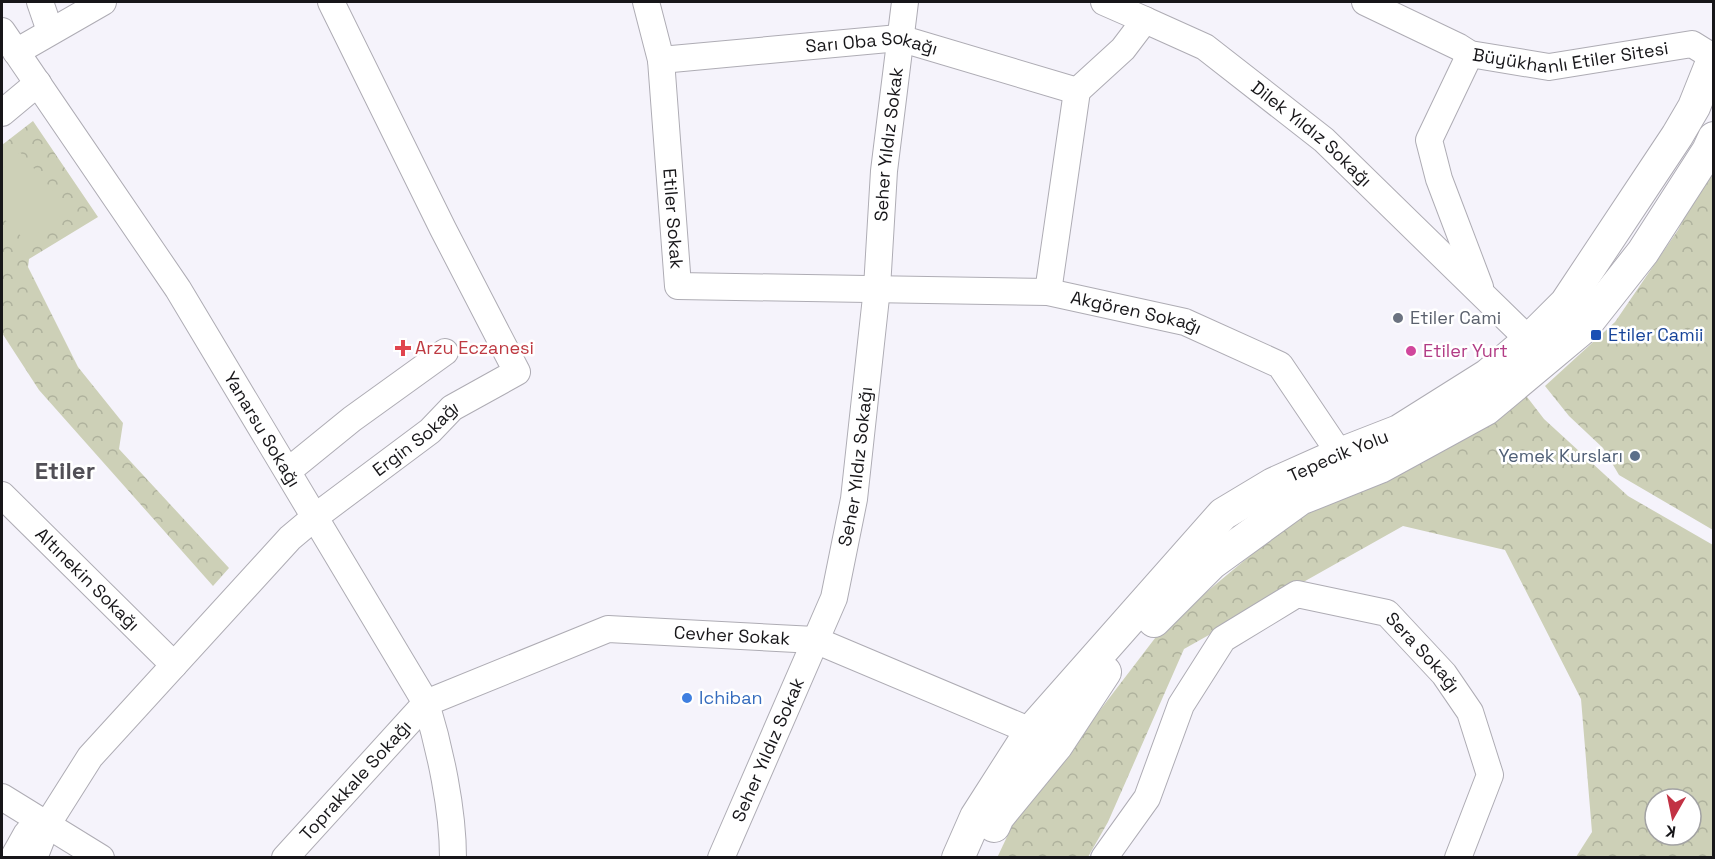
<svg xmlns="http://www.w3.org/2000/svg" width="1715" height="859" font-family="'Space Grotesk',sans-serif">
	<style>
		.forest { fill: url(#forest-crowns); fill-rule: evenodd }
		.pitch { fill: #cdd0b7 }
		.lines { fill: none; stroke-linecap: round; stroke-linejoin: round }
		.minor-casing { stroke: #aeacb4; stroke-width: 28 }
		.major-casing { stroke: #aeacb4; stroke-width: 34 }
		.minor { stroke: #fff; stroke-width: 26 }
		.major { stroke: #fff; stroke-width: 32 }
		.worship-dot { fill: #6b7280; stroke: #fff; stroke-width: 2 }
		.transit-dot { fill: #1a4fb4; stroke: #fff; stroke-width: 2 }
		.health-dot { fill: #e0444e; stroke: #fff; stroke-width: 2 }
		.hotel-dot { fill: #d1479c; stroke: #fff; stroke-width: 2 }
		.service-dot { fill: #5c6f8a; stroke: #fff; stroke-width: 2 }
		.shop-dot { fill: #3f7fe0; stroke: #fff; stroke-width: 2 }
		.labels { text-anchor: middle; stroke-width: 5; stroke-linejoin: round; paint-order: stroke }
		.street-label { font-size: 18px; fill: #171619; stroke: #fff }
		.worship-label { font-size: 18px; fill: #5b616d; stroke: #fff; text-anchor: start }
		.transit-label { font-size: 18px; fill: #164399; stroke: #fff; text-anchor: start }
		.health-label { font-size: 18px; fill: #be3a42; stroke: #fff; text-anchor: start }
		.hotel-label { font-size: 18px; fill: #b23c85; stroke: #fff; text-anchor: start }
		.service-label { font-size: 18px; fill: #4e5e75; stroke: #fff; text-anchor: end }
		.shop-label { font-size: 18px; fill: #366cbe; stroke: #fff; text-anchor: start }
		.district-label { font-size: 24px; font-weight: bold; fill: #514f56; stroke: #fff }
	</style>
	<defs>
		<pattern id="forest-crowns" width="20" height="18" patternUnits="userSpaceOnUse" patternTransform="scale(1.5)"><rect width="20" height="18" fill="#cdd0b7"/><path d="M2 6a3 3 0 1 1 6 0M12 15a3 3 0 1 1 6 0" fill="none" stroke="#afb29d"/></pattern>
	</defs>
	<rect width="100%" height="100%" fill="#f5f3fb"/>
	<g class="forest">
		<polygon points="33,121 98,217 29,259 28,267 78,367 123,423 119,449 229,568 213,586 39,390 2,333 2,145"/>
		<polygon points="1713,168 1713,530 1619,475 1603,448 1569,416 1545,386 1615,322 1678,230 1703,180"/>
		<path d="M1524 393 1544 419 1628 496 1713 545V857H1576L1592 832 1581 699 1505 550 1403 526 1184 649 1108 822 1088 857 997 858 1013 824 1162 629 1305 510 1361 492 1424 462ZM1655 799H1691V835H1655Z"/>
	</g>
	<polygon class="pitch" points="20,152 69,210 27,242 2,217 2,168"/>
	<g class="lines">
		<g class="minor-casing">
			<g id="minor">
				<polyline points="40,2 50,31"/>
				<path id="s1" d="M646 2 661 60 678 286 1048 292 1185 322 1280 365 1340 454"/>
				<polyline points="1104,2 1145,20"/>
				<path id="s2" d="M1365 2 1459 47 1470 54 1549 67 1692 44 1713 57"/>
				<path id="s3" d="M2 31 178 289 426 703C440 749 453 809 453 858"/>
				<polyline points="16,52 103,2"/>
				<polyline points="1470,54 1429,140 1439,179 1480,287"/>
				<path id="s4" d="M661 60 899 38 1077 91"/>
				<path id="s5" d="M1077 91 1123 49 1145 20 1205 47 1324 140 1529 340"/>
				<polyline points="2,113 38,83"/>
				<polyline points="1048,292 1077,91"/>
				<polyline points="288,471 352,419 445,352"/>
				<path id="s6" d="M2 495 174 665"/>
				<polyline points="2,797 101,858"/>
				<polyline points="13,858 27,833 44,826"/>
				<path id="s7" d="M34 858 47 825 90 757 290 538 315 517 430 431 452 408 517 372 443 229 331 2"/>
				<path id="s8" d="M285 858 426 703 608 629 815 640 1031 731"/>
				<path id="s9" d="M721 858 834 598 854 499 877 288 884 171 905 2"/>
				<path id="s10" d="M1104 858 1147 798 1181 705 1223 639 1297 594 1387 613 1444 674 1470 712 1490 775 1458 858"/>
			</g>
		</g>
		<g class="major-casing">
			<g id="major">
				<polyline points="1154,621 1212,563 1300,499 1380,467 1486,409 1583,328 1643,252 1708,151 1714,138"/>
				<polyline points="994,826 998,817 1057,745 1105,672"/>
				<path id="s11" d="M958 858 976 817 1031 731 1223 514 1273 484 1340 454 1399 431 1488 375 1529 340 1566 303 1677 136 1694 107 1714 57"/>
			</g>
		</g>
		<use href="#minor" class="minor"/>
		<use href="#major" class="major"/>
	</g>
	<circle class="worship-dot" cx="1398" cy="318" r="6"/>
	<rect class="transit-dot" x="1590" y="329" width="12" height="12" rx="3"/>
	<path class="health-dot" d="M400 339h6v6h6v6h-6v6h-6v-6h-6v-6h6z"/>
	<circle class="hotel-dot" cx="1411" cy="351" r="6"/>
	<circle class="service-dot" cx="1635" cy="456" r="6"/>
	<circle class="shop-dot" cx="687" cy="698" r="6"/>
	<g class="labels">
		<g class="street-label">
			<text dy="6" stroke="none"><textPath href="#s2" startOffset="219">Büyükhanlı Etiler Sitesi</textPath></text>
			<text dy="6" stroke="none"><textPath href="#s4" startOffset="212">Sarı Oba Sokağı</textPath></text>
			<text dy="6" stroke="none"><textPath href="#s5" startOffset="302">Dilek Yıldız Sokağı</textPath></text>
			<text dy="6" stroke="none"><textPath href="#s9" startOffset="741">Seher Yıldız Sokak</textPath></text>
			<text dy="6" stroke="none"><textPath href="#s1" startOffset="219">Etiler Sokak</textPath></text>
			<text dy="6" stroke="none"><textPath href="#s1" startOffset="747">Akgören Sokağı</textPath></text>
			<text dy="6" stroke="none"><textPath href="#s3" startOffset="476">Yanarsu Sokağı</textPath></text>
			<text dy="6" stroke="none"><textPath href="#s7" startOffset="573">Ergin Sokağı</textPath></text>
			<text dy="6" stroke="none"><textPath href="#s11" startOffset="566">Tepecik Yolu</textPath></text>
			<text dy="6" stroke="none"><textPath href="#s9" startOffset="417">Seher Yıldız Sokağı</textPath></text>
			<text dy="6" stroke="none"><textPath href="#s6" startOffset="120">Altınekin Sokağı</textPath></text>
			<text dy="6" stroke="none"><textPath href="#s8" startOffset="530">Cevher Sokak</textPath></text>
			<text dy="6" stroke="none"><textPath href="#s10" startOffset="483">Sera Sokağı</textPath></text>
			<text dy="6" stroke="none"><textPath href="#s9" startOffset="118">Seher Yıldız Sokak</textPath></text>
			<text dy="6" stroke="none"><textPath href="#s8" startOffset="105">Toprakkale Sokağı</textPath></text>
		</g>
		<g class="worship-label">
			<text x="1410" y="324">Etiler Cami</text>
		</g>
		<g class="transit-label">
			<text x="1608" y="341">Etiler Camii</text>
		</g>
		<g class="health-label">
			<text x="415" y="354">Arzu Eczanesi</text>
		</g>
		<g class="hotel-label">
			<text x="1423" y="357">Etiler Yurt</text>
		</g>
		<g class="service-label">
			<text x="1623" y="462">Yemek Kursları</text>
		</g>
		<g class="shop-label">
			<text x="699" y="704">Ichiban</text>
		</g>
		<g class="district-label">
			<text x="65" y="479">Etiler</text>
		</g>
	</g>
	<rect width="1715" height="859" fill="none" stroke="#171619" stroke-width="6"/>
	<g transform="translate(1673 817) rotate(189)"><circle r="28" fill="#ffffff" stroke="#a2a2a3" stroke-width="1.5"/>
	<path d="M0-4.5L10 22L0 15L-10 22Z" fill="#c23244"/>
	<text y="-9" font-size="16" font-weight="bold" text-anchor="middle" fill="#171619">K</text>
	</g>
</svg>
